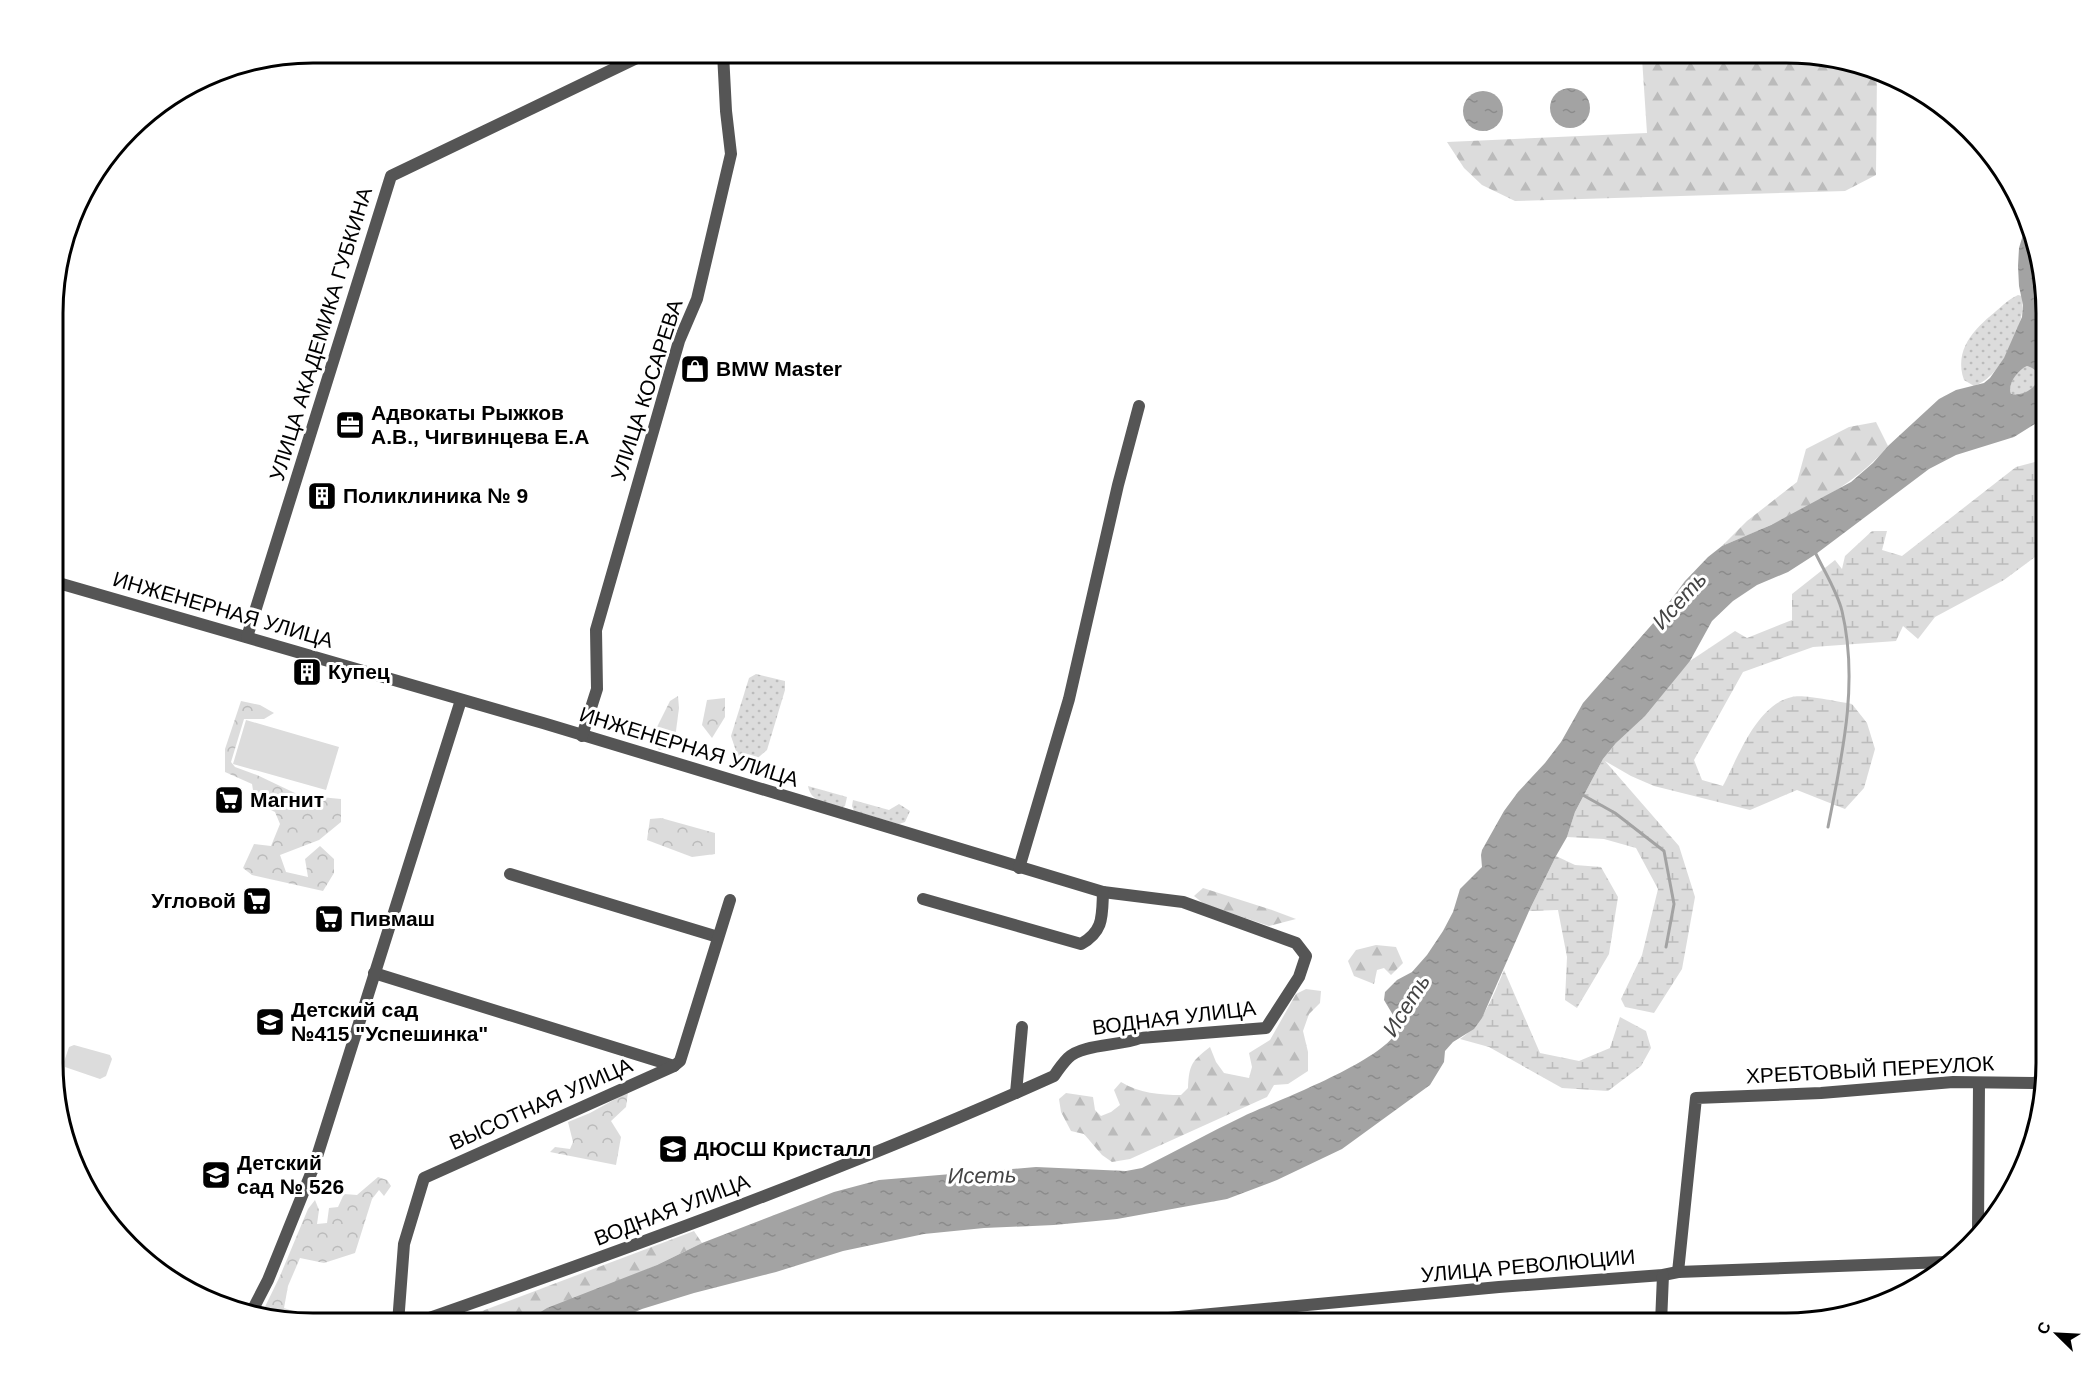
<svg xmlns="http://www.w3.org/2000/svg" width="2099" height="1376" font-family="Helvetica,sans-serif">
	<style>
		.grass { fill: url(#grass-dots) }
		.forest { fill: url(#forest-firs) }
		.wetland { fill: url(#wetland-marsh) }
		.park { fill: url(#park-crowns) }
		.garden { fill: #dcdcdc }
		.water { fill: url(#water-ripples); fill-rule: evenodd }
		.lines { fill: none; stroke-linecap: round; stroke-linejoin: round }
		.stream { stroke: #a3a3a3; stroke-width: 3 }
		.minor { stroke: #555; stroke-width: 12 }
		.labels { text-anchor: middle; stroke-width: 6; stroke-linejoin: round; paint-order: stroke }
		.street-label { font-size: 21px; fill: #000; stroke: #fff }
		.poi-label { font-size: 21px; font-weight: bold; fill: #000; stroke: #fff; text-anchor: start }
		.water-label { font-size: 22px; font-style: italic; fill: #444; stroke: #fff }
		.rim { fill: none; stroke: #000; stroke-width: 3 }
	</style>
	<defs>
		<pattern id="grass-dots" width="8" height="8" patternUnits="userSpaceOnUse" patternTransform="scale(1.5)"><rect width="8" height="8" fill="#dcdcdc"/><path d="M2 2h.1M6 6h.1" fill="none" stroke="#bbb" stroke-width="1.8" stroke-linecap="round"/></pattern>
		<pattern id="forest-firs" width="22" height="20" patternUnits="userSpaceOnUse" patternTransform="scale(1.5)"><rect width="22" height="20" fill="#dcdcdc"/><path d="M5 1l3.5 6h-7zM16 11l3.5 6h-7z" fill="#bbb"/></pattern>
		<pattern id="wetland-marsh" width="20" height="14" patternUnits="userSpaceOnUse" patternTransform="scale(1.5)"><rect width="20" height="14" fill="#dcdcdc"/><path d="M1 5h8M5 5V1M11 12h8M15 12V8" fill="none" stroke="#bbb"/></pattern>
		<pattern id="park-crowns" width="20" height="18" patternUnits="userSpaceOnUse" patternTransform="scale(1.5)"><rect width="20" height="18" fill="#dcdcdc"/><path d="M2 6a3 3 0 1 1 6 0M12 15a3 3 0 1 1 6 0" fill="none" stroke="#bbb"/></pattern>
		<pattern id="water-ripples" width="26" height="14" patternUnits="userSpaceOnUse" patternTransform="scale(1.5)"><rect width="26" height="14" fill="#a3a3a3"/><path d="M2 4q2-2 4 0t4 0M15 11q2-2 4 0t4 0" fill="none" stroke="#8b8b8b"/></pattern>
	</defs>
	<rect width="100%" height="100%" fill="#fff"/>
	<g class="grass">
		<path d="M2018 295 2022 296C2027 324 2001 378 1974 386L1964 380C1954 350 1973 330 1995 312 2002 306 2009 299 2018 295Z"/>
		<path d="M2027 366C2051 373 2031 399 2011 394 2007 384 2017 370 2027 366Z"/>
		<polygon points="756,674 785,681 785,690 767,750 752,763 739,760 731,736 749,678"/>
		<path d="M808 786 847 797 845 806 842 807C828 803 811 803 808 786Z"/>
		<polygon points="853,800 889,810 899,804 910,811 905,822 899,824 854,811 852,806"/>
	</g>
	<g class="forest">
		<polygon points="1803,55 1869,66 1877,70 1876,175 1845,191 1515,201 1482,185 1464,168 1447,142 1647,133 1642,58"/>
		<path d="M1876 422 1888 446C1848 494 1779 522 1722 546L1747 521 1797 482 1806 449 1849 427Z"/>
		<polygon points="1203,888 1272,910 1296,919 1269,926 1204,904 1194,896"/>
		<polygon points="1376,945 1396,947 1403,963 1391,975 1384,968 1377,970 1374,984 1354,976 1348,961 1356,950"/>
		<path d="M1306 989 1321 991 1320 1003 1309 1014 1303 1031 1308 1052V1071L1288 1084 1274 1085 1267 1097 1130 1159 1112 1162 1102 1155 1084 1134 1071 1131 1061 1112 1059 1099 1066 1093 1093 1097 1095 1110 1101 1116 1111 1112 1120 1105 1114 1090 1121 1082C1139 1093 1160 1095 1181 1095L1188 1088C1189 1064 1192 1061 1210 1047L1216 1062 1224 1073 1249 1078 1252 1067 1249 1053 1270 1040 1296 994Z"/>
		<polygon points="694,1231 702,1243 657,1265 523,1323 450,1323"/>
	</g>
	<g class="wetland">
		<path d="M2046 459V549L2004 580 1935 617 1918 639 1903 626 1896 641 1813 647 1743 672 1694 760 1702 780 1723 786C1738 757 1757 704 1792 697 1803 694 1838 702 1852 704L1867 723 1875 749 1864 788 1845 809 1797 790 1750 810 1654 786 1631 776 1605 761 1679 846 1695 897 1682 969 1654 1013 1625 1007 1621 999 1642 955 1658 889 1636 848 1604 839 1567 837 1575 812 1584 795 1603 759 1616 743 1690 661 1735 631 1747 638 1792 620V594L1835 560 1842 569 1845 556 1872 531H1887L1882 550 1902 556 2016 467Z"/>
		<polygon points="1556,856 1575,865 1601,867 1618,897 1609,954 1577,1008 1565,1000 1567,957 1558,910 1529,911"/>
		<path d="M1504 970 1540 1053 1579 1061 1610 1048 1620 1017 1646 1031 1651 1048 1641 1066 1608 1091 1562 1088 1489 1047 1460 1039C1484 1023 1493 996 1504 970Z"/>
	</g>
	<g class="park">
		<polygon points="678,696 679,708 674,746 659,750 651,739 670,701"/>
		<polygon points="725,698 725,717 712,738 702,725 707,700"/>
		<polygon points="241,701 260,705 274,713 264,719 244,719 231,762 235,767 257,775 299,795 341,799 341,822 319,840 280,855 286,872 308,877 305,859 320,846 334,859 334,873 323,891 252,875 243,868 254,844 271,846 280,824 275,812 255,802 252,784 225,772 225,749"/>
		<polygon points="661,818 715,833 715,854 692,857 647,840 650,819"/>
		<polygon points="628,1092 626,1107 611,1121 621,1137 616,1165 550,1152 555,1147 570,1149 573,1142 568,1122 590,1113"/>
		<polygon points="378,1177 387,1180 391,1186 384,1196 379,1190 372,1199 355,1253 324,1263 300,1258 288,1286 284,1308 302,1314 301,1322 261,1315 280,1276 308,1209 315,1200 319,1210 317,1224 327,1223 329,1208 338,1207 344,1194 357,1195"/>
	</g>
	<g class="garden">
		<polygon points="246,720 339,747 326,790 233,764"/>
		<polygon points="74,1045 110,1055 112,1059 106,1076 100,1079 65,1067 64,1062 69,1047"/>
	</g>
	<g class="water">
		<circle cx="1570" cy="108" r="20"/>
		<circle cx="1483" cy="111" r="20"/>
		<path d="M2025 228 2034 256 2036 278 2039 285 2043 288 2046 296V417L2014 437 1956 455 1929 469 1816 554 1788 572 1757 585 1733 601 1712 621 1690 661 1645 716 1616 743 1603 759 1575 812 1567 837 1556 856 1529 911 1482 1018 1474 1029 1453 1042 1445 1051 1444 1062 1430 1085 1342 1149 1277 1180 1227 1199 1117 1219 1054 1225 984 1228 924 1234 843 1251 776 1272 694 1293 642 1309 610 1323H523L547 1308 657 1265 702 1243 834 1192 879 1180 1036 1167 1126 1171 1142 1168C1176 1151 1210 1132 1244 1116 1273 1102 1396 1057 1399 1025L1384 1000 1385 992 1397 980 1412 972 1427 955 1443 931 1453 912 1460 889 1482 867 1481 855 1482 850 1504 811 1518 792 1545 763 1561 742 1583 703 1655 621 1685 581 1708 557 1722 546 1771 525 1851 482 1873 463 1888 446 1939 399 1956 390 1984 383 1990 378 2004 358 2022 317 2023 305 2019 286 2018 266 2019 248ZM2027 366C2051 373 2031 398 2011 394 2007 384 2018 370 2027 366Z"/>
	</g>
	<g class="lines">
		<g class="stream">
			<path d="M1815 552C1824 571 1837 591 1842 611 1859 683 1842 756 1828 827"/>
			<polyline points="1581,794 1615,813 1664,851 1674,904 1666,947"/>
		</g>
		<g class="minor">
			<path d="M55 582 543 723 1103 892 1183 902 1296 943 1306 956 1299 977 1266 1028 1140 1038C1120 1046 1082 1044 1068 1058 1063 1063 1058 1070 1054 1076 845 1170 630 1248 415 1323"/>
			<polyline points="247,637 391,176 647,53"/>
			<polyline points="582,736 597,689 596,630 679,341 697,299 731,154 726,111 723,53"/>
			<polyline points="1019,868 1069,699 1118,485 1139,406"/>
			<polyline points="510,874 718,937"/>
			<path d="M923 899 1081 944C1104 931 1102 916 1103 892"/>
			<polyline points="374,973 674,1066"/>
			<polyline points="1016,1093 1022,1027"/>
			<polyline points="1978,1231 1979,1083"/>
			<polyline points="1678,1272 1696,1098 1821,1093 1953,1082 2045,1083"/>
			<polyline points="251,1313 268,1280 314,1166 461,700"/>
			<polyline points="398,1323 404,1244 424,1178 674,1066 680,1061 730,900"/>
			<polyline points="1115,1323 1499,1287 1663,1275 1678,1272 1945,1262"/>
			<polyline points="1661,1323 1663,1275"/>
		</g>
	</g>
	<defs>
		<g id="shop-square" transform="scale(1.5)"><rect x="-9" y="-9" width="18" height="18" rx="4" fill="#000" stroke="#fff"/><path d="M-5-2.5h2.3a2.7 3.5 0 0 1 5.4 0H5L5.5 6h-11ZM-1.5-2.5h3a1.5 2.3 0 0 0-3 0Z" fill="#fff"/></g>
		<g id="office-square" transform="scale(1.5)"><rect x="-9" y="-9" width="18" height="18" rx="4" fill="#000" stroke="#fff"/><path d="M-6-3h4V-5.5h4V-3h4V5H-6ZM-1-4.5V-3h2v-1.5ZM-6 0V1H6V0Z" fill="#fff"/></g>
		<g id="building-square" transform="scale(1.5)"><rect x="-9" y="-9" width="18" height="18" rx="4" fill="#000" stroke="#fff"/><path d="M-4-6H4V6H1V3H-1V6H-4ZM-2.5-4.3h1.7v1.8h-1.7ZM.8-4.3h1.7v1.8H.8ZM-2.5-1h1.7V.8h-1.7ZM.8-1h1.7V.8H.8Z" fill="#fff"/></g>
		<g id="supermarket-square" transform="scale(1.5)"><rect x="-9" y="-9" width="18" height="18" rx="4" fill="#000" stroke="#fff"/><path d="M-6-5.5h2.5l.6 2H6L4.5 2H-2.5L-4.4-4H-6ZM-1.5 3.2a1.3 1.3 0 1 0 .1 0ZM3 3.2a1.3 1.3 0 1 0 .1 0Z" fill="#fff"/></g>
		<g id="school-square" transform="scale(1.5)"><rect x="-9" y="-9" width="18" height="18" rx="4" fill="#000" stroke="#fff"/><path d="M0-5L7-2L0 1L-7-2ZM-4 1L0 2.5L4 1V4Q0 6-4 4Z" fill="#fff"/></g>
	</defs>
	<g fill-rule="evenodd">
		<use href="#shop-square" x="695" y="369"/>
		<use href="#office-square" x="350" y="425"/>
		<use href="#building-square" x="322" y="496"/>
		<use href="#building-square" x="307" y="672"/>
		<use href="#supermarket-square" x="229" y="800"/>
		<use href="#supermarket-square" x="257" y="901"/>
		<use href="#supermarket-square" x="329" y="919"/>
		<use href="#school-square" x="270" y="1022"/>
		<use href="#school-square" x="673" y="1149"/>
		<use href="#school-square" x="216" y="1175"/>
	</g>
	<g class="labels">
		<g class="street-label">
			<text transform="translate(321 334) rotate(-73)" y="7">УЛИЦА АКАДЕМИКА ГУБКИНА</text>
			<text transform="translate(647 390) rotate(-72)" y="7">УЛИЦА КОСАРЕВА</text>
			<text transform="translate(223 610) rotate(16)" y="7">ИНЖЕНЕРНАЯ УЛИЦА</text>
			<text transform="translate(689 747) rotate(17)" y="7">ИНЖЕНЕРНАЯ УЛИЦА</text>
			<text transform="translate(1174 1018) rotate(-7)" y="7">ВОДНАЯ УЛИЦА</text>
			<text transform="translate(1870 1070) rotate(-3)" y="7">ХРЕБТОВЫЙ ПЕРЕУЛОК</text>
			<text transform="translate(541 1104) rotate(-24)" y="7">ВЫСОТНАЯ УЛИЦА</text>
			<text transform="translate(672 1210) rotate(-21)" y="7">ВОДНАЯ УЛИЦА</text>
			<text transform="translate(1528 1266) rotate(-5)" y="7">УЛИЦА РЕВОЛЮЦИИ</text>
		</g>
		<g class="poi-label">
			<text x="716" y="376">BMW Master</text>
			<text x="371" y="420">Адвокаты Рыжков<tspan x="371" dy="24">А.В., Чигвинцева Е.А</tspan></text>
			<text x="343" y="503">Поликлиника № 9</text>
			<text x="328" y="679">Купец</text>
			<text x="250" y="807">Магнит</text>
			<text x="236" y="908" text-anchor="end">Угловой</text>
			<text x="350" y="926">Пивмаш</text>
			<text x="291" y="1017">Детский сад<tspan x="291" dy="24">№415 "Успешинка"</tspan></text>
			<text x="694" y="1156">ДЮСШ Кристалл</text>
			<text x="237" y="1170">Детcкий<tspan x="237" dy="24">сад № 526</tspan></text>
		</g>
		<g class="water-label">
			<text transform="translate(1679 600) rotate(-48)" y="8">Исеть</text>
			<text transform="translate(1406 1005) rotate(-58)" y="8">Исеть</text>
			<text transform="translate(982 1175) rotate(-1)" y="8">Исеть</text>
		</g>
	</g>
	<path d="M0 0H2099V1376H0ZM313 63H1786A250 250 0 0 1 2036 313V1063A250 250 0 0 1 1786 1313H313A250 250 0 0 1 63 1063V313A250 250 0 0 1 313 63Z" fill="#fff" fill-rule="evenodd"/>
	<path class="rim" d="M313 63H1786A250 250 0 0 1 2036 313V1063A250 250 0 0 1 1786 1313H313A250 250 0 0 1 63 1063V313A250 250 0 0 1 313 63Z"/>
	<g transform="translate(2057 1334) rotate(294)" stroke="#ffffff" stroke-width="4.5" paint-order="stroke">
	<path d="M0-4.5L10 22L0 15L-10 22Z" fill="#000000"/>
	<text y="-9" font-size="16" font-weight="bold" text-anchor="middle" fill="#000000">С</text>
	</g>
</svg>
